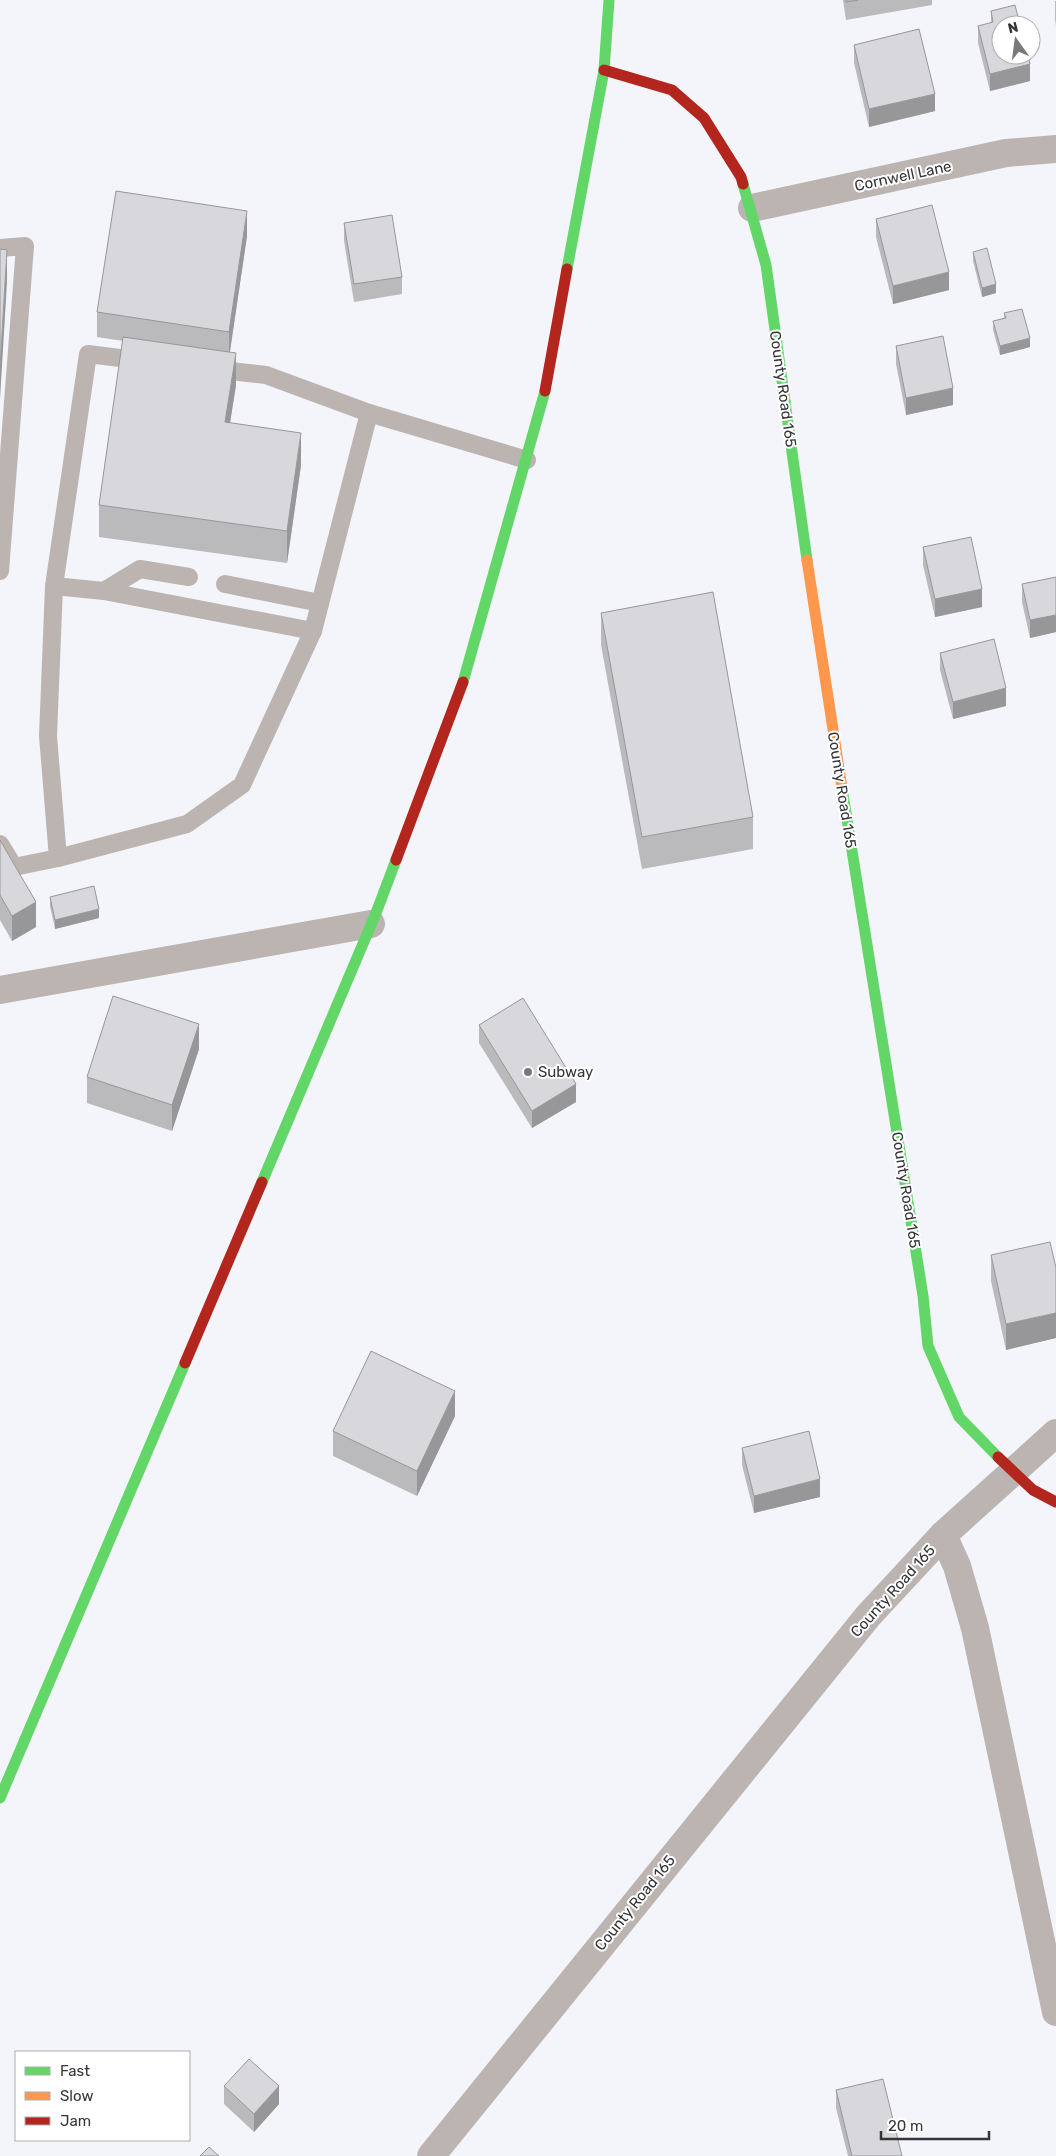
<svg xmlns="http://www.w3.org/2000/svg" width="1056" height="2156" font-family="Rubik,sans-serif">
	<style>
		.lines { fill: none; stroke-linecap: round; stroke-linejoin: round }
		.lane { stroke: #bcb4b0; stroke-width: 18 }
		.street { stroke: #bcb4b0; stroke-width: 28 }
		.fast { stroke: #63d668; stroke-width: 11 }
		.slow { stroke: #ff974d; stroke-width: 11 }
		.jam { stroke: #b3261e; stroke-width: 11 }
		.wall { fill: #bababd }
		.shaded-wall { fill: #97979a }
		.building { fill: #d8d8dc; stroke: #97979a }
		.poi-dot { fill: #78787d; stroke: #fff; stroke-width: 2 }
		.labels { text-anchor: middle; stroke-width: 4; stroke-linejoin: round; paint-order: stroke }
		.street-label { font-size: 15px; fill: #353539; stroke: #fff }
		.poi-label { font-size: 15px; fill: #353539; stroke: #fff; text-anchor: start }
	</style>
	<rect width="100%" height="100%" fill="#f4f5fb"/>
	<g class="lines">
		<g class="lane">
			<polyline points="0,248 25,246 0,571"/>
			<polyline points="144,361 88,354 54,586 104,591 313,631 369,413"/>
			<polyline points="212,369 266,375 369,413 527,460"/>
			<polyline points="225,584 320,603"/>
			<polyline points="104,591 140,569 189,577"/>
			<polyline points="0,844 14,867 58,858 48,736 54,586"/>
			<polyline points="58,858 187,824 242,785 313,631"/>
		</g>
		<g class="street">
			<polyline points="752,208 1006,153 1056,149"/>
			<polyline points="0,990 371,924"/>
			<polyline points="943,1535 957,1566 975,1628 1056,2012"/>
			<polyline points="431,2156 868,1616 943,1535 1056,1433"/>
		</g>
		<g class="fast">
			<polyline points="743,184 766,265 807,560"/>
			<polyline points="567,269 604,70 609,0"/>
			<polyline points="463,682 545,391"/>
			<polyline points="842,788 923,1296 928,1346 959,1417 998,1457"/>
			<polyline points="262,1182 376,913 396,860"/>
			<polyline points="0,1798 185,1363"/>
		</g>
		<polyline class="slow" points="807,560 842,788"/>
		<g class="jam">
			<polyline points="604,70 672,90 704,118 741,177 743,184"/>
			<polyline points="545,391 567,269"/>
			<polyline points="396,860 463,682"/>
			<polyline points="185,1363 262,1182"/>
			<polyline points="998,1457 1033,1490 1056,1502"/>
		</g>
	</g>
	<g class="wall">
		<polygon points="843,0 932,0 932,5 846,20"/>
		<polygon points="1055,1 1056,1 1056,26 1055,19"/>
		<polygon points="991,11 1030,81 990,91 978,43 978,26 991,23"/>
		<polygon points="854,45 935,111 869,127 854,63"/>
		<polygon points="876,219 949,290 893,304 876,237"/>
		<polygon points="344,223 402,277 402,294 354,302 344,241"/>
		<polygon points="247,236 230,352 236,385 230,423 301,465 287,563 99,537 99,505 123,341 97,337 97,312"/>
		<polygon points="973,252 996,293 982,297 973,261"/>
		<polygon points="1004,313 1030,347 1000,355 993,330 993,321 1004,318"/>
		<polygon points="896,346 953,405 906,415 896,364"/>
		<polygon points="923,547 982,607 935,617 923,565"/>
		<polygon points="1056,577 1056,632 1030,638 1022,602 1022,584"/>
		<polygon points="601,613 753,817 753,849 642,869 601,645"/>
		<polygon points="940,653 1006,706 953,719 940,670"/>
		<polygon points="0,840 36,927 12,941 0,920"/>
		<polygon points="50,897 99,918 55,929 50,906"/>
		<polygon points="479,1025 576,1102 532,1128 479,1043"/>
		<polygon points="199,1049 172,1131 87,1103 87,1077"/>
		<polygon points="991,1255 1056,1268 1056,1338 1006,1350 991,1281"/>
		<polygon points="455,1416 417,1496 333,1456 333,1431"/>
		<polygon points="742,1448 820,1497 754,1513 742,1465"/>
		<polygon points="224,2086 279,2104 254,2132 224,2104"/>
		<polygon points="836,2090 902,2156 848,2156 836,2108"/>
	</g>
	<g class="shaded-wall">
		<polygon points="1030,64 1030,81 990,91 990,74"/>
		<polygon points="935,94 935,111 869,127 869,109"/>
		<polygon points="247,211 247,236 229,357 229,332"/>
		<polygon points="7,250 7,282 0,399 0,367"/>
		<polygon points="949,272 949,290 893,304 893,286"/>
		<polygon points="996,284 996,293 982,297 982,288"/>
		<polygon points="1030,338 1030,347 1000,355 1000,346"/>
		<polygon points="236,353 236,385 225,454 225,422"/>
		<polygon points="953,388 953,405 906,415 906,398"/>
		<polygon points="301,433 301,465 287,563 287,531"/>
		<polygon points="982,589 982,607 935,617 935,599"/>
		<polygon points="1056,615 1056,632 1030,638 1030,620"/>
		<polygon points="1006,688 1006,706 953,719 953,702"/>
		<polygon points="36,902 36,927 12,941 12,916"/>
		<polygon points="99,909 99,918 55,929 55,920"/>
		<polygon points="199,1024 199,1049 172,1131 172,1105"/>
		<polygon points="576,1084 576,1102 532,1128 532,1111"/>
		<polygon points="1056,1313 1056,1338 1006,1350 1006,1324"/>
		<polygon points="455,1391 455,1416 417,1496 417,1471"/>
		<polygon points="820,1479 820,1497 754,1513 754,1496"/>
		<polygon points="279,2086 279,2104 254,2132 254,2114"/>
	</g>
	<g class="building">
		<polygon points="846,0 858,0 846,2"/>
		<polygon points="1015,5 1020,25 1001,25 1001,55 1028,55 1030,64 990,74 978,26 993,22 991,11"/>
		<polygon points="919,29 935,94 869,109 854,45"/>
		<polygon points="116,191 247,211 229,332 97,312"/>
		<polygon points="932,205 949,272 893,286 876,219"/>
		<polygon points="392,215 402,277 354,284 344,223"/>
		<polygon points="987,248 996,284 982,288 973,252"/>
		<polygon points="0,249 7,250 0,367"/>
		<polygon points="1022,309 1030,338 1000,346 993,321 1006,318 1004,313"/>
		<polygon points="943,336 953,388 906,398 896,346"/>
		<polygon points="123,337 236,353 225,422 301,433 287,531 99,505"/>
		<polygon points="971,537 982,589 935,599 923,547"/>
		<polygon points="1056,577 1056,615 1030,620 1022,584"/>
		<polygon points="713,592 753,817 642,837 601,613"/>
		<polygon points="994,639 1006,688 953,702 940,653"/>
		<polygon points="0,840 36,902 12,916 0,895"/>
		<polygon points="94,886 99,909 55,920 50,897"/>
		<polygon points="113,996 199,1024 172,1105 87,1077"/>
		<polygon points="523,998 576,1084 532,1111 479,1025"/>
		<polygon points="1050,1242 1056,1268 1056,1313 1006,1324 991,1255"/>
		<polygon points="371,1351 455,1391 417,1471 333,1431"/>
		<polygon points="809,1431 820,1479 754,1496 742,1448"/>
		<polygon points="249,2059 279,2086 254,2114 224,2086"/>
		<polygon points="883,2079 902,2156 852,2156 836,2090"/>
		<polygon points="209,2147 219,2156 200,2156"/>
	</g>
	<circle class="poi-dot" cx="528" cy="1072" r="5"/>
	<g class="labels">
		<g class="street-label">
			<text transform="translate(903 176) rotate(-12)" y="5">Cornwell Lane</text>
			<text transform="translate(783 389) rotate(82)" y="5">County Road 165</text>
			<text transform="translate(842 790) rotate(81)" y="5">County Road 165</text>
			<text transform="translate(906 1190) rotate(81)" y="5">County Road 165</text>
			<text transform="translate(893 1591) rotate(-48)" y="5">County Road 165</text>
			<text transform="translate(635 1903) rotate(-51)" y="5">County Road 165</text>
		</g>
		<g class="poi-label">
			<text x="538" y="1077">Subway</text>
		</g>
	</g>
	<rect x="15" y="2051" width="175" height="90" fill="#ffffff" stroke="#aeaeb0"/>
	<rect x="25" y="2067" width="25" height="8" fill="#63d668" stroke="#aeaeb0"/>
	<text x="60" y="2076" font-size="15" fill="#353539">Fast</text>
	<rect x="25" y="2092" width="25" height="8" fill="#ff974d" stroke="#aeaeb0"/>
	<text x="60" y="2101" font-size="15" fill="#353539">Slow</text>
	<rect x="25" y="2117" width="25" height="8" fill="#b3261e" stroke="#aeaeb0"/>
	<text x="60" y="2126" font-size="15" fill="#353539">Jam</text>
	<g transform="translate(1016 40) rotate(346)"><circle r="24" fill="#ffffff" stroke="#aeaeb0"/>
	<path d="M0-4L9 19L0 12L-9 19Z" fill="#78787d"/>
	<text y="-8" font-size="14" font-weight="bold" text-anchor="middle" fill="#353539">N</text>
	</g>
	<path d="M881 2131v8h108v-8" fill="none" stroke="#353539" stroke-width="2.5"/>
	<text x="888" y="2131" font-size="15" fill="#353539" stroke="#ffffff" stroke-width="4" paint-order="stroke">20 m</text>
</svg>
